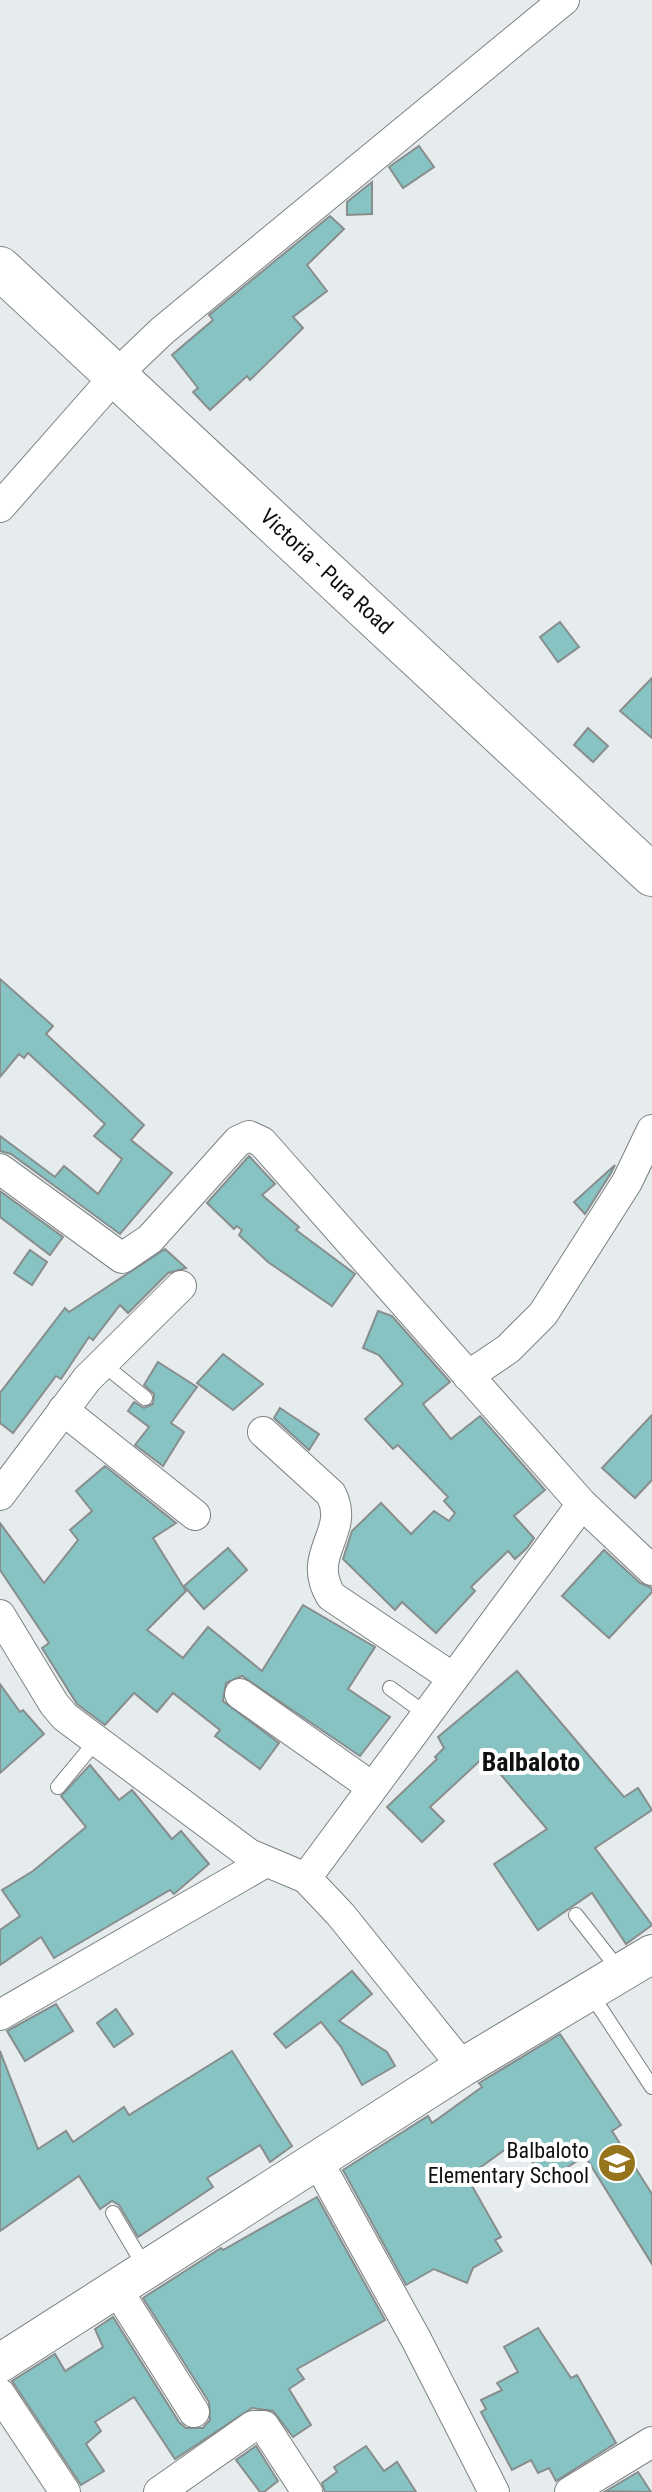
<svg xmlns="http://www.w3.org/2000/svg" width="652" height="2492" font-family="'Roboto Condensed',sans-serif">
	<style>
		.building { fill: #86c3c2; stroke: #888d8d; stroke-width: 2 }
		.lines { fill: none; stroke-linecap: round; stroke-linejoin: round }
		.service-casing { stroke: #7c8182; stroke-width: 16 }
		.minor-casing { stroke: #7c8182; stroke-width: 32 }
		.tertiary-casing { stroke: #7c8182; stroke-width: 40 }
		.secondary-casing { stroke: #7c8182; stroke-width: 44 }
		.service { stroke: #fff; stroke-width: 14 }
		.minor { stroke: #fff; stroke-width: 30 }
		.tertiary { stroke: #fff; stroke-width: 38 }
		.secondary { stroke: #fff; stroke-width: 42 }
		.labels { text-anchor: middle; stroke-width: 8; stroke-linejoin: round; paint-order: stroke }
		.street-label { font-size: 22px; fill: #0f1011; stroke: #fff }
		.poi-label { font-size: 22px; fill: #0f1011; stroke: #fff; text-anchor: end }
		.quarter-label { font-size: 26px; font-weight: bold; fill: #0f1011; stroke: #fff }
	</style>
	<rect width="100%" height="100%" fill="#e6eced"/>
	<g class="building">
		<polygon points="419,146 434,167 403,188 389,167"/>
		<polygon points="372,182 372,214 347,215 347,202"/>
		<polygon points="330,216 344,229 307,265 327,291 293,317 303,328 250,380 247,376 210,410 193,392 198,388 172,355 213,320 209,315"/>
		<polygon points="560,622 579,647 558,662 540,637"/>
		<polygon points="652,678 652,738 620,711"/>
		<polygon points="588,728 608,746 593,762 574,745"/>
		<polygon points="0,979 53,1026 46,1034 144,1125 131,1140 172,1173 120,1234 11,1154 0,1151 0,1136 55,1177 64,1166 98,1194 122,1159 94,1136 105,1124 28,1053 24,1058 19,1054 0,1077"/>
		<polygon points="249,1156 275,1184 262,1195 299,1227 296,1230 355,1274 332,1306 268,1262 239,1235 242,1230 237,1226 234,1229 207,1203"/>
		<polygon points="615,1165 611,1173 585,1214 574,1202"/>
		<polygon points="0,1191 63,1237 50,1255 0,1217"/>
		<polygon points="165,1249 186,1268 168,1273 128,1313 120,1305 93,1340 89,1337 61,1379 56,1376 13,1433 0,1423 0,1393 65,1308 69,1312"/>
		<polygon points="30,1250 47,1262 32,1285 14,1273"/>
		<polygon points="378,1311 392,1316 450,1382 423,1404 451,1439 480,1416 545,1490 514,1516 534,1538 527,1548 515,1559 508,1551 471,1587 475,1591 436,1633 402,1602 395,1610 343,1559 352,1531 381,1503 411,1534 434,1511 449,1521 455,1513 444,1501 448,1497 398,1445 393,1449 365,1419 403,1384 379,1355 363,1348"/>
		<polygon points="223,1354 263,1384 233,1410 197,1383"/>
		<polygon points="158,1362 197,1387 171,1423 184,1432 163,1466 135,1445 149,1427 128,1411 134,1402 144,1408 153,1404 154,1394 144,1385"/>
		<polygon points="280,1408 319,1434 309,1450 274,1418"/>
		<polygon points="652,1415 652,1480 635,1498 602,1468"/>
		<polygon points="105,1466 176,1523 153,1538 186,1591 147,1630 183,1658 208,1627 262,1671 303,1605 375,1647 348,1689 390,1717 360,1756 242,1676 226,1683 223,1701 279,1743 260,1769 215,1736 220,1730 173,1693 157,1712 134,1693 105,1725 77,1704 42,1648 49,1643 0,1570 0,1523 44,1583 78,1540 70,1530 92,1511 76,1491"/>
		<polygon points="228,1548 247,1570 204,1609 184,1586"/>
		<polygon points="604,1550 640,1583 652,1588 652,1592 609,1638 562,1596"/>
		<polygon points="517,1671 624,1797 638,1788 652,1810 595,1848 652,1925 626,1944 592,1893 538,1930 494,1864 547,1829 485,1756 430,1807 444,1821 422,1842 387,1807 437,1759 435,1757 444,1748 438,1737"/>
		<polygon points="0,1684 20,1712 23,1710 44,1734 0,1773"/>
		<polygon points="90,1765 119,1800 132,1790 172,1839 181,1831 209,1864 174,1894 170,1890 54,1958 41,1937 0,1965 0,1930 20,1916 2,1890 33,1871 86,1827 61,1796"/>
		<polygon points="352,1971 372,1994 339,2021 387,2052 395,2066 362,2085 341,2047 321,2022 286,2048 274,2034"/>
		<polygon points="56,2004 73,2031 25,2061 7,2031"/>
		<polygon points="116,2009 133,2034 114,2047 97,2023"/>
		<polygon points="560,2034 621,2125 612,2131 652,2194 652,2264 585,2156 546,2181 517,2141 467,2177 501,2237 495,2240 502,2251 473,2268 467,2283 434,2269 406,2285 343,2170 428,2116 432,2123 482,2087 479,2083"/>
		<polygon points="0,2051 38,2149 66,2131 73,2142 124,2107 129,2115 232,2051 292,2146 270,2162 260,2145 207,2178 213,2187 138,2237 119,2205 112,2201 100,2209 79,2176 0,2231"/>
		<polygon points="317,2197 385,2320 297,2369 304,2379 289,2389 311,2425 293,2437 273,2411 252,2408 175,2459 134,2397 95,2422 101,2431 86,2444 104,2471 81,2485 12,2381 55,2354 65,2371 103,2347 95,2329 113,2317 179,2422 186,2428 203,2428 210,2420 209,2402 143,2298 221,2248 223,2250"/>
		<polygon points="538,2328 571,2378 577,2375 616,2443 556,2481 549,2468 538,2473 531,2460 512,2470 481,2412 486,2409 481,2400 502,2390 497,2383 518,2372 504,2347"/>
		<polygon points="256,2446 278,2481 264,2492 260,2492 236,2460"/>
		<polygon points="366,2446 384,2471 397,2462 416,2492 325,2492 322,2483 337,2472 334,2467"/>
		<polygon points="638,2472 651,2492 606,2491"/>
	</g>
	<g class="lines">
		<g class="service-casing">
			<g id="service">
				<polyline points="104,1365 145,1398"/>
				<polyline points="390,1688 426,1714"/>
				<polyline points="58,1787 96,1741"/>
				<polyline points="576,1915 620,1971"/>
				<polyline points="589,1991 652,2087"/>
				<polyline points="113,2213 146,2269"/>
			</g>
		</g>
		<g class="minor-casing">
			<g id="minor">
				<polyline points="0,507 117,374 162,331 564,0"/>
				<polyline points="0,1169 122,1258 150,1239 238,1141 249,1136 262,1142 582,1504"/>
				<polyline points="468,1376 508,1349 543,1314 627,1182 652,1130"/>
				<polyline points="63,1410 195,1515"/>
				<path d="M263 1432 331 1494C351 1533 305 1553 331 1596L453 1678"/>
				<polyline points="0,1495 87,1379 181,1286"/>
				<polyline points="0,1615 54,1704 65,1717 249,1854 306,1878"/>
				<polyline points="240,1694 372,1787"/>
				<polyline points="0,2015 264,1863"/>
				<polyline points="463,2067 341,1915 306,1878 582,1504 652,1570"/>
				<polyline points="318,2162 416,2339 494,2492"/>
				<polyline points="116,2288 194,2412"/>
				<polyline points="0,2394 65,2492"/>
				<polyline points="159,2492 253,2426 264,2426 307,2492"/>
				<polyline points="570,2492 652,2442"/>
			</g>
		</g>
		<g class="tertiary-casing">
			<polyline id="tertiary" points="0,2363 463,2067 652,1954"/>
		</g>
		<g class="secondary-casing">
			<polyline id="secondary" points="0,268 652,875"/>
		</g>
		<use href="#service" class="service"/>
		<use href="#minor" class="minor"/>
		<use href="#tertiary" class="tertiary"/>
		<use href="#secondary" class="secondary"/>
	</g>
	<defs>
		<g id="school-disc" transform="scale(2)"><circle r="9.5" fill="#96741c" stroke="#fff"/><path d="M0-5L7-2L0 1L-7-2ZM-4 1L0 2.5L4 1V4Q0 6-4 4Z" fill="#fff"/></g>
	</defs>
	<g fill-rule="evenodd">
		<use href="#school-disc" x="617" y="2163"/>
	</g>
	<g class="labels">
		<g class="street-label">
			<text transform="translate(327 571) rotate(43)" y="8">Victoria - Pura Road</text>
		</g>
		<g class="poi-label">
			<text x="589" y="2158">Balbaloto<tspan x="589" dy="25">Elementary School</tspan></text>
		</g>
		<g class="quarter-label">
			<text x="531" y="1771">Balbaloto</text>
		</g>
	</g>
</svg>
